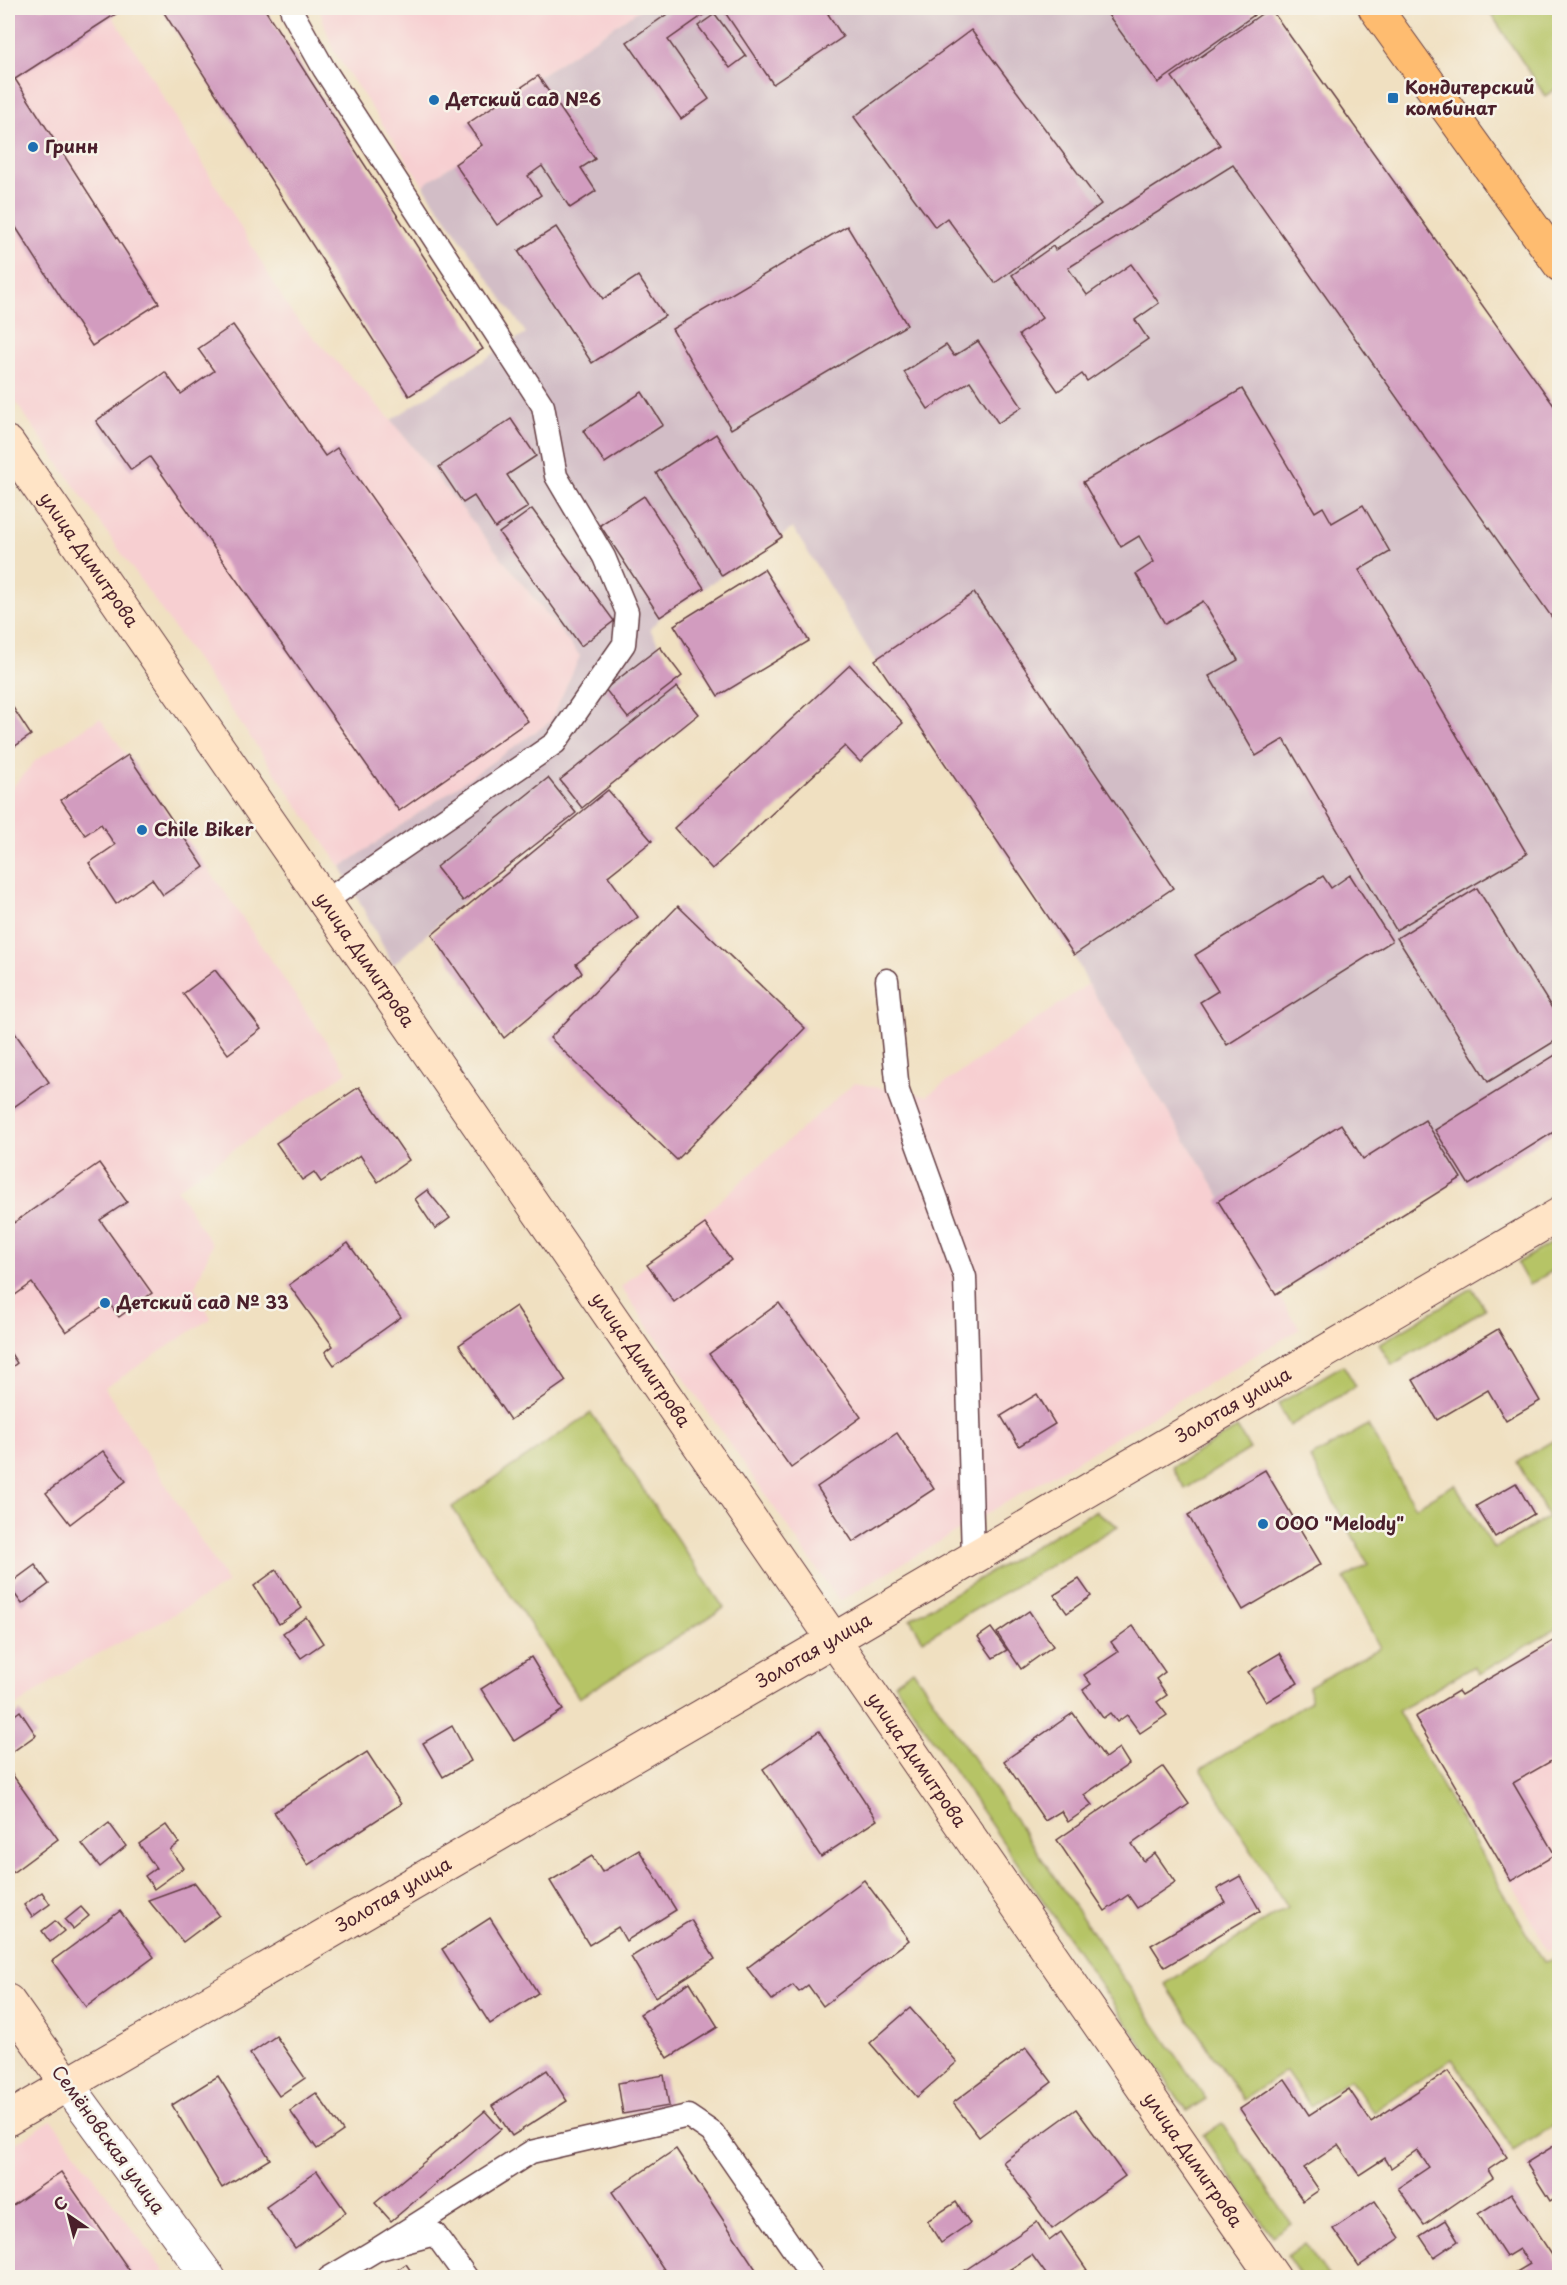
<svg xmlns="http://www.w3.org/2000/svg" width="1567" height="2285" font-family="'Playpen Sans',sans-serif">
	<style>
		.built { fill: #f7cfd1 }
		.industrial { fill: #d2bdc6 }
		.green { fill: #b6c466; stroke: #807248; stroke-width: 1.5 }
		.building { fill: #d29cbf }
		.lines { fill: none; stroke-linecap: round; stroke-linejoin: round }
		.lane-casing { stroke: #633c42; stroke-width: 25 }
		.street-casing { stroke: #633c42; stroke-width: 35 }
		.secondary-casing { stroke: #633c42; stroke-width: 35 }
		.primary-casing { stroke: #633c42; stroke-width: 35 }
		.lane { stroke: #fff; stroke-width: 22 }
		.street { stroke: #fff; stroke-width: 33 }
		.secondary { stroke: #ffe4c6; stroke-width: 33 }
		.primary { stroke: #febc70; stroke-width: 33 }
		.poi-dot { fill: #1f6fb2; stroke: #f7f3e8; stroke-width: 2 }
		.labels { text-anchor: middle; stroke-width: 5; stroke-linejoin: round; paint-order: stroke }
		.poi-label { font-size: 18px; font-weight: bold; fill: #4a1f2b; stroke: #f7f3e8; text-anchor: start }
		.street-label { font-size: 18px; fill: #4a1f2b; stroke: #f7f3e8 }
	</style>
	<rect width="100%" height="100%" fill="#f7f3e8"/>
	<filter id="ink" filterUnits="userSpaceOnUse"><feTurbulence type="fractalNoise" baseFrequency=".0167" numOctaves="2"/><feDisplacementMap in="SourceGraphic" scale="12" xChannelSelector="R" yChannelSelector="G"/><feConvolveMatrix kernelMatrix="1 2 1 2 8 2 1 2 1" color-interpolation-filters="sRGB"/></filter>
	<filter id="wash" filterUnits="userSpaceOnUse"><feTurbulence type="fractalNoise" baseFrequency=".008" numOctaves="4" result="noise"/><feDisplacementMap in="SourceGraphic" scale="24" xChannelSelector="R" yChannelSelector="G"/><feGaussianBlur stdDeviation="1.35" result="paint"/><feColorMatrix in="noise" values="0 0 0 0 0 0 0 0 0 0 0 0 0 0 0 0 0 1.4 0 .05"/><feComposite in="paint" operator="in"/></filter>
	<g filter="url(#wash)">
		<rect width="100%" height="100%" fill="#f0e0c1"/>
		<g class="built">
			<polygon points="8,8 125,8 112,16 142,61 292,314 391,420 580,656 550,722 341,867 8,391"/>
			<polygon points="319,8 642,8 467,124 482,145 423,185 333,50"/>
			<polygon points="100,718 224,891 347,1072 177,1189 212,1245 195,1287 211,1318 105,1388 228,1583 167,1618 71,1668 8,1712 8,792 36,760"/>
			<polygon points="1088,984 1221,1197 1218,1201 1300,1329 839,1601 621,1287 854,1083 926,1096"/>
			<polygon points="1559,1637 1559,1947 1548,1951 1511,1881 1415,1717 1458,1691 1461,1695"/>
			<polygon points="52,2120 168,2277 8,2278 8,2148"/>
		</g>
		<polygon class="industrial" points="642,8 1248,8 1254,15 1270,8 1559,414 1559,1128 1469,1185 1461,1178 1276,1294 1218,1201 1221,1197 1088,984 1074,955 875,660 793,528 661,617 650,629 660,647 682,676 677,687 699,714 463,901 393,965 341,867 550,722 580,656 391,420 526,333 423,185 482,145 467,124"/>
		<g class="green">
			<polygon points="1487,8 1559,8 1559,87 1545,96"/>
			<polygon points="1559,1238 1559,1267 1529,1285 1517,1263"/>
			<polygon points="1472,1288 1485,1309 1392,1365 1379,1344"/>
			<polygon points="1343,1365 1356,1386 1290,1426 1278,1404"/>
			<polygon points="591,1413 724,1608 579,1698 452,1507"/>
			<polygon points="1368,1425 1415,1507 1455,1484 1494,1549 1548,1517 1517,1462 1559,1437 1559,1627 1479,1674 1474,1666 1398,1711 1544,1962 1559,1958 1559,2122 1514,2151 1452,2059 1373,2112 1350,2079 1310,2106 1286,2071 1243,2100 1165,1984 1287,1907 1201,1769 1310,1701 1309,1686 1380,1648 1344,1579 1368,1564 1310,1458"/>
			<polygon points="1237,1428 1250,1449 1185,1489 1172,1467"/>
			<polygon points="1095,1511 1118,1526 923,1640 910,1619"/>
			<polygon points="913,1670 1206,2099 1187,2111 894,1683"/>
			<polygon points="1222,2123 1291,2223 1272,2236 1203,2136"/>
			<polygon points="1305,2243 1329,2277 1301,2277 1287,2256"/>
		</g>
		<g id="blocks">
			<g class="building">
				<polygon points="8,8 125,8 15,79 159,303 92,346 8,215"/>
				<polygon points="161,8 264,8 483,349 409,396"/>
				<polygon points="676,8 702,8 706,13 668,40 709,99 681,119 627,42"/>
				<polygon points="722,8 837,8 828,14 843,37 773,84"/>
				<polygon points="1103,8 1248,8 1254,15 1158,83"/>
				<polygon points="1270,8 1560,414 1560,629 1233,165 1068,268 1087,295 1131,264 1159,303 1135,320 1148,339 1087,381 1082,374 1058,391 1019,335 1042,318 1012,275 1053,246 1055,250 1220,145 1172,77"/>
				<polygon points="715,14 746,56 730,68 698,26"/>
				<polygon points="971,30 1101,204 995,283 947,218 935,227 854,117"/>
				<polygon points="538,76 595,159 581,168 596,191 570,208 542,166 528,176 541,195 497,225 455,164 482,145 467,124"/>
				<polygon points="847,226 907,325 731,429 672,329"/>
				<polygon points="556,227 603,299 638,276 665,316 592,363 518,251"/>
				<polygon points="233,325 325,456 337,448 528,721 399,811 150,457 131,470 96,421 165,372 181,394 214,371 198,349"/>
				<polygon points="978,341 1022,407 998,423 970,381 928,409 904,372 946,345 954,356"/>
				<polygon points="1242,389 1315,512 1323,507 1332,523 1363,505 1390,552 1359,570 1527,854 1396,930 1284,739 1256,756 1209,676 1238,660 1203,601 1165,624 1136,574 1154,562 1139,536 1121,547 1083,482"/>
				<polygon points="642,392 663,425 605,463 583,431"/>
				<polygon points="511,419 536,456 507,475 528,507 495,528 474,496 463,503 439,467"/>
				<polygon points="716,434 782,537 722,576 656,473"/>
				<polygon points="644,496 704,588 660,617 600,525"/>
				<polygon points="532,509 614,621 581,646 499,533"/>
				<polygon points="764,569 809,641 718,696 674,625"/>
				<polygon points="974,593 1173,888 1074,955 875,660"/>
				<polygon points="660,647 682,676 628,718 605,689"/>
				<polygon points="850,665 903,723 860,762 845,746 712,869 674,828"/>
				<polygon points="677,687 699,714 582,808 560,780"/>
				<polygon points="8,700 31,735 8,751"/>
				<polygon points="128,755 204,867 163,895 152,879 116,904 89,863 115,845 101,824 85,835 61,800"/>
				<polygon points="548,778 576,813 463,901 436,867"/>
				<polygon points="608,790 652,841 608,876 638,917 576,964 582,973 504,1038 432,935"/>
				<polygon points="1350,875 1392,941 1227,1045 1200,1002 1218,991 1195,955 1323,876 1331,888"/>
				<polygon points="1477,888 1560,1021 1560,1038 1488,1082 1397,938"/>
				<polygon points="678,906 805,1028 677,1160 550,1038"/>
				<polygon points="215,970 261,1029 228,1054 183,994"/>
				<polygon points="8,1023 49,1082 8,1111"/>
				<polygon points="1560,1052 1560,1128 1469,1185 1435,1130"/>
				<polygon points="359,1087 409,1160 378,1182 360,1155 321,1182 314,1172 302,1180 276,1143"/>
				<polygon points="1425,1120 1461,1178 1276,1294 1218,1201 1341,1124 1363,1159"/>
				<polygon points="99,1163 127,1202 100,1220 152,1293 119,1317 109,1303 66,1332 32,1283 8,1300 8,1227"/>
				<polygon points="427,1190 450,1218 435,1229 415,1199"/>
				<polygon points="705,1224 731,1260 674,1302 647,1265"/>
				<polygon points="348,1243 401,1317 334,1365 325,1352 333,1346 289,1285"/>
				<polygon points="779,1303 861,1417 791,1468 709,1354"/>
				<polygon points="516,1306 566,1381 510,1420 459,1345"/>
				<polygon points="1498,1329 1540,1401 1506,1421 1488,1390 1437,1420 1413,1380"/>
				<polygon points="8,1349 17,1363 8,1370"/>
				<polygon points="1037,1394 1055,1424 1019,1446 1001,1416"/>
				<polygon points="897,1433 934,1489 853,1542 817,1487"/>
				<polygon points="103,1451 126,1481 70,1524 46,1493"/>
				<polygon points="1265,1470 1321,1564 1243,1610 1188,1515"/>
				<polygon points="1516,1483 1534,1514 1495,1537 1476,1506"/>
				<polygon points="35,1565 49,1584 22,1604 8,1585"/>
				<polygon points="276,1570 302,1608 279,1624 254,1586"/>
				<polygon points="1079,1579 1091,1596 1067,1613 1054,1595"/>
				<polygon points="1029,1611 1053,1646 1021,1669 997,1633"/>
				<polygon points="306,1617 323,1643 301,1658 283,1633"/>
				<polygon points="1133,1626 1165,1672 1156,1679 1167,1695 1157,1702 1167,1715 1140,1733 1127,1715 1117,1722 1110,1713 1103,1718 1083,1690 1091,1684 1084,1675 1118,1652 1111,1642"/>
				<polygon points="991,1628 1007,1650 993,1658 978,1637"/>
				<polygon points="1560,1637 1560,1756 1513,1783 1555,1855 1511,1881 1415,1717 1458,1691 1461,1695"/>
				<polygon points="1280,1653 1298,1683 1266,1702 1248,1672"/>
				<polygon points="531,1657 563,1710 514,1741 481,1689"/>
				<polygon points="20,1711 36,1735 8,1755 8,1720"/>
				<polygon points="1073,1713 1105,1758 1119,1748 1129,1764 1084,1795 1092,1805 1068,1822 1061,1811 1045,1821 1004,1761"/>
				<polygon points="452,1726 471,1761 443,1777 423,1743"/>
				<polygon points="819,1731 877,1820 821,1857 763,1769"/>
				<polygon points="367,1752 401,1804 308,1865 274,1812"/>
				<polygon points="1163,1767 1189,1804 1132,1844 1144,1861 1155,1853 1175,1882 1137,1908 1128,1895 1105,1911 1057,1840"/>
				<polygon points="12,1774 58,1839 8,1876 8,1777"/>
				<polygon points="109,1823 126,1846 100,1867 82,1844"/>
				<polygon points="166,1825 179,1843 170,1850 183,1868 154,1889 145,1876 156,1868 139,1844"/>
				<polygon points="639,1850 676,1910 626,1941 618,1927 589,1945 550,1881 592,1856 602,1872"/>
				<polygon points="1240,1876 1260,1911 1165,1967 1151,1945 1225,1902 1217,1889"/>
				<polygon points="864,1880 909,1940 823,2006 808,1985 799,1992 793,1985 772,2000 747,1968"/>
				<polygon points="195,1883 219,1915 183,1942 148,1900"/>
				<polygon points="42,1892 50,1904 32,1917 24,1905"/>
				<polygon points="81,1907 89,1916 73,1929 65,1920"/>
				<polygon points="120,1911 154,1957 86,2007 52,1961"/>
				<polygon points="490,1918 538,1993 490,2024 442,1949"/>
				<polygon points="691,1920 715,1959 655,1997 631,1957"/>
				<polygon points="55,1921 64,1931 50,1942 42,1931"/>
				<polygon points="690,1982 718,2027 668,2058 640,2014"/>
				<polygon points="910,2008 957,2062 917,2097 870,2043"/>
				<polygon points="276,2036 305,2078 279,2096 250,2054"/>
				<polygon points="1026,2048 1052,2082 979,2137 953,2103"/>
				<polygon points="547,2070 567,2101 512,2136 492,2106"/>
				<polygon points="1448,2071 1507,2157 1488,2170 1493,2178 1424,2225 1398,2188 1429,2167 1417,2150 1391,2168 1385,2158 1359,2175 1338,2145 1304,2168 1319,2190 1303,2201 1240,2109 1285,2079 1309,2115 1349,2089 1371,2122"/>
				<polygon points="664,2075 669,2106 623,2114 618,2083"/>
				<polygon points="218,2076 270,2159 222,2188 172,2105"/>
				<polygon points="316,2093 343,2131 317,2149 290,2111"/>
				<polygon points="1076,2109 1125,2176 1052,2229 1003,2162"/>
				<polygon points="485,2111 501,2129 391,2221 375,2203"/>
				<polygon points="1560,2142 1560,2194 1550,2201 1526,2163"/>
				<polygon points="676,2149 761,2277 669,2277 612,2192"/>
				<polygon points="317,2171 346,2212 295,2248 266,2207"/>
				<polygon points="61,2172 134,2277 8,2277 8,2209"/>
				<polygon points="1511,2193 1560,2267 1560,2277 1508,2277 1530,2264 1519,2249 1506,2257 1478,2214"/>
				<polygon points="1375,2201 1400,2238 1359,2266 1333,2229"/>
				<polygon points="956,2202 970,2223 941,2243 927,2221"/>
				<polygon points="1445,2220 1458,2241 1434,2257 1420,2236"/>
				<polygon points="1037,2222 1049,2241 1061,2232 1087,2270 1076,2277 1048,2277 1032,2255 998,2277 960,2277 958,2275"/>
				<polygon points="406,2264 415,2277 387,2277"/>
			</g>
		</g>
	</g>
	<g filter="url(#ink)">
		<use href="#blocks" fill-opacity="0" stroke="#633c42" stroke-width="1.5"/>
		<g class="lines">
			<g class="lane-casing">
				<g id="lane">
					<polyline points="293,8 292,12 324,69 543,406 556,476 604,557 627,612 624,644 555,743 324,902"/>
					<polyline points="887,980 898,1091 965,1277 973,1557"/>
					<polyline points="376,2250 531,2152 688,2116 713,2133 813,2278"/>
					<polyline points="329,2278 376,2250 435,2234 467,2278"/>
				</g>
			</g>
			<g class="street-casing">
				<polyline id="street" points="67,2084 209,2278"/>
			</g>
			<g class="secondary-casing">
				<g id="secondary">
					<path id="s1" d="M8 443 1274 2278"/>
					<polyline points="8,2001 67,2084"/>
					<path id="s2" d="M8 2119 833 1640 1560 1214"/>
				</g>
			</g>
			<g class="primary-casing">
				<polyline id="primary" points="1375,8 1560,265"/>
			</g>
			<use href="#lane" class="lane"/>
			<use href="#street" class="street"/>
			<use href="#secondary" class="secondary"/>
			<use href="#primary" class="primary"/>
		</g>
	</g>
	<g class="poi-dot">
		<rect x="1387" y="92" width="12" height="12" rx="3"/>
		<circle cx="434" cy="100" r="6"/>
		<circle cx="33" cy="147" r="6"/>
		<circle cx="142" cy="830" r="6"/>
		<circle cx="105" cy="1303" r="6"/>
		<circle cx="1263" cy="1524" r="6"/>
	</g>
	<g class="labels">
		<g class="poi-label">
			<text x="1405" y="94">Кондитерский<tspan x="1405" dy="21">комбинат</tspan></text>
			<text x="446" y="106">Детский сад №6</text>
			<text x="45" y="153">Гринн</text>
			<text x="154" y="836">Chile Biker</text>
			<text x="117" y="1309">Детский сад № 33</text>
			<text x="1275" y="1530">ООО "Melody"</text>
		</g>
		<g class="street-label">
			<text dy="6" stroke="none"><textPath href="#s1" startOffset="142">улица Димитрова</textPath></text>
			<text dy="6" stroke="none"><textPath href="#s1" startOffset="628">улица Димитрова</textPath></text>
			<text dy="6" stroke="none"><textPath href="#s1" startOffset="1114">улица Димитрова</textPath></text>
			<text dy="6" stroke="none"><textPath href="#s2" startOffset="1418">Золотая улица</textPath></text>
			<text dy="6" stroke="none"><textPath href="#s2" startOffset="932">Золотая улица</textPath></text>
			<text dy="6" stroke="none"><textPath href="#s1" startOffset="1600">улица Димитрова</textPath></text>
			<text dy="6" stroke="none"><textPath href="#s2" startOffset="446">Золотая улица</textPath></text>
			<text transform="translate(108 2140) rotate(54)" y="6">Семёновская улица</text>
			<text dy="6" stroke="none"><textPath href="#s1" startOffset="2086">улица Димитрова</textPath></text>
		</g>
	</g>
	<rect width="1567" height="2285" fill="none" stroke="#f7f3e8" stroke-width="30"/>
	<g transform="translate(69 2216) rotate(325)" stroke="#f7f3e8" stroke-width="4.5" paint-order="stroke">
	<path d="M0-4.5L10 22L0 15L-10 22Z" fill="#4a1f2b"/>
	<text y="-9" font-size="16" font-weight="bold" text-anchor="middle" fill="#4a1f2b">С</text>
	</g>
</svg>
